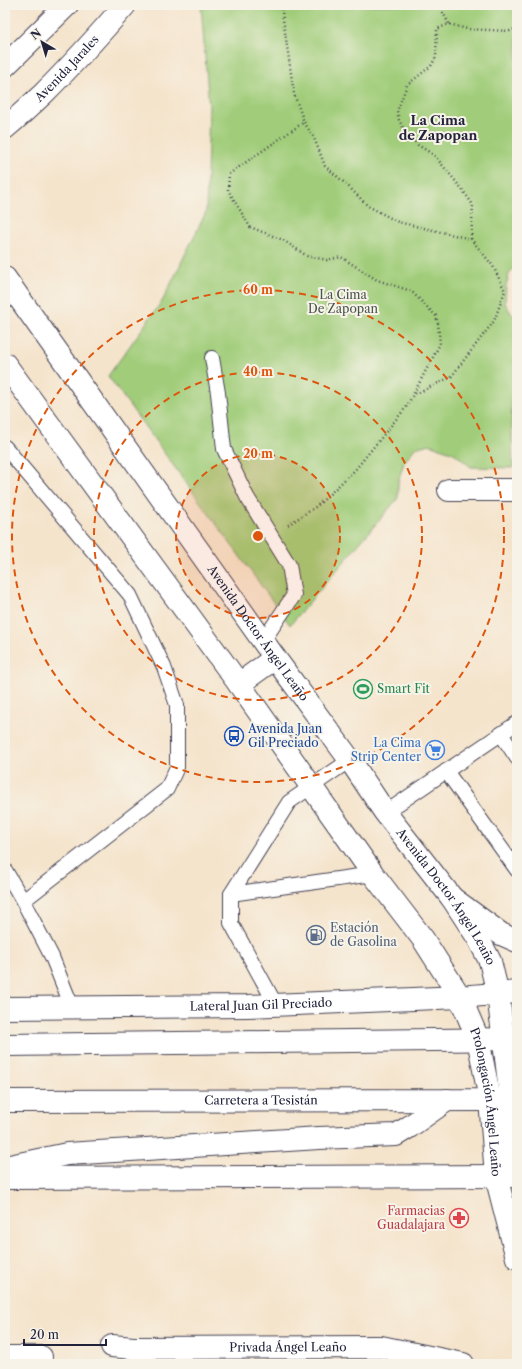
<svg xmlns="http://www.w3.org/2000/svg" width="522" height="1369" font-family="'Libre Caslon Text',serif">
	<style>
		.green { fill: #a1cd7a; stroke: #62785a }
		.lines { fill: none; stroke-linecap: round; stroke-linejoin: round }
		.service-casing { stroke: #423f51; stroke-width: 16 }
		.minor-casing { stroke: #423f51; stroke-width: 24 }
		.tertiary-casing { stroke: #423f51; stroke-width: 24 }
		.secondary-casing { stroke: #423f51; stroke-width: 24 }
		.primary-casing { stroke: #423f51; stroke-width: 24 }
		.path { stroke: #423f51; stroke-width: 2.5; stroke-dasharray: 1 3; stroke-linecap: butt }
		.service { stroke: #fff; stroke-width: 14 }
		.minor { stroke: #fff; stroke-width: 22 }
		.tertiary { stroke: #fff; stroke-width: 22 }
		.secondary { stroke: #fff; stroke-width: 22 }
		.primary { stroke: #fff; stroke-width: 22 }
		.ring { fill: none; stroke: #de560e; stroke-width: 2; stroke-dasharray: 7 5 }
		.labels { text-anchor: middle; stroke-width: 4; stroke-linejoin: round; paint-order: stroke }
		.street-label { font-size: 12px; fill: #22223b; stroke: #f7f3e8 }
		.park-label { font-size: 12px; fill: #48554e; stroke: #f7f3e8 }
		.leisure-label { font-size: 12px; fill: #27864d; stroke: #f7f3e8; text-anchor: start }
		.transit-label { font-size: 12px; fill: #164399; stroke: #f7f3e8; text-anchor: start }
		.shop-label { font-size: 12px; fill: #366cbe; stroke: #f7f3e8; text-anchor: end }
		.service-label { font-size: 12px; fill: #4e5e75; stroke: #f7f3e8; text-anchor: start }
		.health-label { font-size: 12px; fill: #be3a42; stroke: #f7f3e8; text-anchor: end }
		.neighbourhood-label { font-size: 13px; font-weight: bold; fill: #22223b; stroke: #f7f3e8 }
		.centre { fill: #de560e; stroke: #f7f3e8; stroke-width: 2 }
		.ring-label { font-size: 12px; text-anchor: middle; font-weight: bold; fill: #de560e; stroke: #f7f3e8; stroke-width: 4; stroke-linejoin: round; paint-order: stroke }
	</style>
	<rect width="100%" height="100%" fill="#f7f3e8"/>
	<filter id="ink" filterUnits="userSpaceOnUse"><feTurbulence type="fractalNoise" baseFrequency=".025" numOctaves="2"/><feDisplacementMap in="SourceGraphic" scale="8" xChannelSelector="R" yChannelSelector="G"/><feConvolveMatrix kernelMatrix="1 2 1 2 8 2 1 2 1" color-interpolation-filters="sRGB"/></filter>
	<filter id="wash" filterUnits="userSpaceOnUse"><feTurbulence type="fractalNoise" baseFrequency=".012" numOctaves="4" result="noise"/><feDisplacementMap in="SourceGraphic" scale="16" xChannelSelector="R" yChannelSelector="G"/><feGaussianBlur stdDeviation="0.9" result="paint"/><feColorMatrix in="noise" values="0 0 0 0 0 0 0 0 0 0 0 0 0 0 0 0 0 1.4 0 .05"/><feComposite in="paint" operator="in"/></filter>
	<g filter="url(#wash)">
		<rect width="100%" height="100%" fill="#f5e4cc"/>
		<polygon class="green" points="201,5 517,5 517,263 509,274 506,286 505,303 511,313 517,319 517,399 511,400 513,468 471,467 454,453 429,444 415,448 404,462 398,482 398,498 290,625 108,376 163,300 206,212 209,107"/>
	</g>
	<g filter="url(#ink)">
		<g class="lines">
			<g class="service-casing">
				<g id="service">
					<polyline points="212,358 218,393 224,449 247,497 289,565 294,595 263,641"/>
					<polyline points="5,447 130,595 164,667 177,705 177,767 167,789 23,901 52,957 72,1007"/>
					<polyline points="501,734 517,758"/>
					<polyline points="446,771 517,870"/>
					<polyline points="384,811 395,806 517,723"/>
					<polyline points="5,870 23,901"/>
					<polyline points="231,894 373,874"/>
					<polyline points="276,1005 231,923 231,894 289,802 350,760"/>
				</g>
			</g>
			<g class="minor-casing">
				<g id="minor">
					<polyline points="5,66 67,5"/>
					<path id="s1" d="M5 128C19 117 31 105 44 93 72 65 99 35 125 5"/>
					<polyline points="449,490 517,490"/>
					<polyline points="496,1176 517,1258"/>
					<path id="s2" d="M112 1346 133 1348 381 1347 463 1364"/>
					<polyline points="5,1357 41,1357"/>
				</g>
			</g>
			<g class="tertiary-casing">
				<g id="tertiary">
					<path id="s3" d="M5 278 275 658 350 760 384 811 452 898 478 938 490 961 498 994 511 1099 514 1176"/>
					<path id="s4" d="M5 364 239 684 373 874 423 939 460 997 478 1039 490 1100 496 1176"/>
					<polyline points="239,684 275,658"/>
				</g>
			</g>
			<g class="secondary-casing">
				<g id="secondary">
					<polyline points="452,898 501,934 517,941"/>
					<path id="s5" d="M5 1008 247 1006 460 997 517 992"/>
					<polyline points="5,1178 517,1176"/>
				</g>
			</g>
			<g class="primary-casing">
				<g id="primary">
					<polyline points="5,1045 517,1039"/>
					<path id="s6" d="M5 1101 490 1100 517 1099"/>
					<polyline points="5,1167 67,1154 319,1138 396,1135 409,1127 447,1100"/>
				</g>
			</g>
			<g class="path">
				<polyline points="281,5 294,94 304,122 314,138 325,166 347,185 368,206 398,222 471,239 493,266 505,291 494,321 451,377 413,395"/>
				<polyline points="439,5 449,24"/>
				<polyline points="471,239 473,205 462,189 434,155 418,145 406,133 399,120 397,111 407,85 431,66 436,57 437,29 449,24 467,29 510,31 517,28"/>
				<polyline points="288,525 317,506 355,470 407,406 440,344 438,323 436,316 411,291 377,280 341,257 327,260 307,256 283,240 250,227 228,190 229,174 304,122"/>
			</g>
			<use href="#service" class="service"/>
			<use href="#minor" class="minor"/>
			<use href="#tertiary" class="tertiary"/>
			<use href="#secondary" class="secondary"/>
			<use href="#primary" class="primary"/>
		</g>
	</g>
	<circle cx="258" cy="536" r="82" fill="#de560e" fill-opacity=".12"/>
	<g class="ring">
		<circle cx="258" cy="536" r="82"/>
		<circle cx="258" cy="536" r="164"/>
		<circle cx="258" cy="536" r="246"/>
	</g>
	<defs>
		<g id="stadium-ring" transform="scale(1)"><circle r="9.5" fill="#f7f3e8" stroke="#2e9e5b" stroke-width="1.5"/><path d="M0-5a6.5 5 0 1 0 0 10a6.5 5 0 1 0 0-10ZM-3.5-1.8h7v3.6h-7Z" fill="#2e9e5b"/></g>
		<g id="bus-ring" transform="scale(1)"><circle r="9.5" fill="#f7f3e8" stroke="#1a4fb4" stroke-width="1.5"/><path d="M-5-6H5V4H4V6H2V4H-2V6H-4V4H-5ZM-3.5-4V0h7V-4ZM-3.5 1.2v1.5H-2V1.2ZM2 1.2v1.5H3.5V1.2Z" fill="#1a4fb4"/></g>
		<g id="supermarket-ring" transform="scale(1)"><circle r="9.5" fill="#f7f3e8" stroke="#3f7fe0" stroke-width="1.5"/><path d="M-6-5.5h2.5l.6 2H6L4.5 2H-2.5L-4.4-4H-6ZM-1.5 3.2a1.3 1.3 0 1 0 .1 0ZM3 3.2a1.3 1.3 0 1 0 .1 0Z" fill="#3f7fe0"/></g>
		<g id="fuel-ring" transform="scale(1)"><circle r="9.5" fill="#f7f3e8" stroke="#5c6f8a" stroke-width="1.5"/><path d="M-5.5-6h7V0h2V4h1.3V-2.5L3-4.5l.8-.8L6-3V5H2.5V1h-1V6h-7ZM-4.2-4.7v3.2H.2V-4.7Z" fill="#5c6f8a"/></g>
		<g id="pharmacy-ring" transform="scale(1)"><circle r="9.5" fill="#f7f3e8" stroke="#e0444e" stroke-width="1.5"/><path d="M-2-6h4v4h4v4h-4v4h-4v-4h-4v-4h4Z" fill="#e0444e"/></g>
	</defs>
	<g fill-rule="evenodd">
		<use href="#stadium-ring" x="363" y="689"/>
		<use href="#bus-ring" x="234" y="736"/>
		<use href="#supermarket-ring" x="435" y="750"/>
		<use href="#fuel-ring" x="316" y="935"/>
		<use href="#pharmacy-ring" x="459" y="1218"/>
	</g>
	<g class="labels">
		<g class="street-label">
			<text dy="4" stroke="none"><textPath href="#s1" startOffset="86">Avenida Jarales</textPath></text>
			<text dy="4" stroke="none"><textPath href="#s3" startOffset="436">Avenida Doctor Ángel Leaño</textPath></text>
			<text dy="4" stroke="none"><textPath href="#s3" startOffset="760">Avenida Doctor Ángel Leaño</textPath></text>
			<text dy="4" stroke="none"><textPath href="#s5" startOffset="256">Lateral Juan Gil Preciado</textPath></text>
			<text dy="4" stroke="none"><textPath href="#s6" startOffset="256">Carretera a Tesistán</textPath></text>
			<text dy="4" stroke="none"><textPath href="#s4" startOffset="889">Prolongación Ángel Leaño</textPath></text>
			<text dy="4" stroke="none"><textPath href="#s2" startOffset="176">Privada Ángel Leaño</textPath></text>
		</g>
		<g class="park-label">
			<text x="343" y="299">La Cima<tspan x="343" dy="14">De Zapopan</tspan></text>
		</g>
		<g class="leisure-label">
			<text x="377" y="693">Smart Fit</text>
		</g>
		<g class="transit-label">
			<text x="248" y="733">Avenida Juan<tspan x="248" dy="14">Gil Preciado</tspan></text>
		</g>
		<g class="shop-label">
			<text x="421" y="747">La Cima<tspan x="421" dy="14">Strip Center</tspan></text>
		</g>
		<g class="service-label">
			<text x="330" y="932">Estación<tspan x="330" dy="14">de Gasolina</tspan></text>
		</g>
		<g class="health-label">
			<text x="445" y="1215">Farmacias<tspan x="445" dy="14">Guadalajara</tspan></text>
		</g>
		<g class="neighbourhood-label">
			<text x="438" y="125">La Cima<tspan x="438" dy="15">de Zapopan</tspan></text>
		</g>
	</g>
	<circle cx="258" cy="536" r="6" class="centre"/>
	<g class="ring-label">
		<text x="258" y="294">60 m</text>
		<text x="258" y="376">40 m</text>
		<text x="258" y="458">20 m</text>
	</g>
	<rect width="522" height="1369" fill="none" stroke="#f7f3e8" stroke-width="20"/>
	<g transform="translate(42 42) rotate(322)" stroke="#f7f3e8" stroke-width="3" paint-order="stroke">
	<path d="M0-3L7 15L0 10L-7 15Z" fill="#22223b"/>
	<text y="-6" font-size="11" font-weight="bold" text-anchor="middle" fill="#22223b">N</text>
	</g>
	<path d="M24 1339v6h82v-6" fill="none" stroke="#22223b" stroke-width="2"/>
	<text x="30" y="1339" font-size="12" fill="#22223b" stroke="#f7f3e8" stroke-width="3" paint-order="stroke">20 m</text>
</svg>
